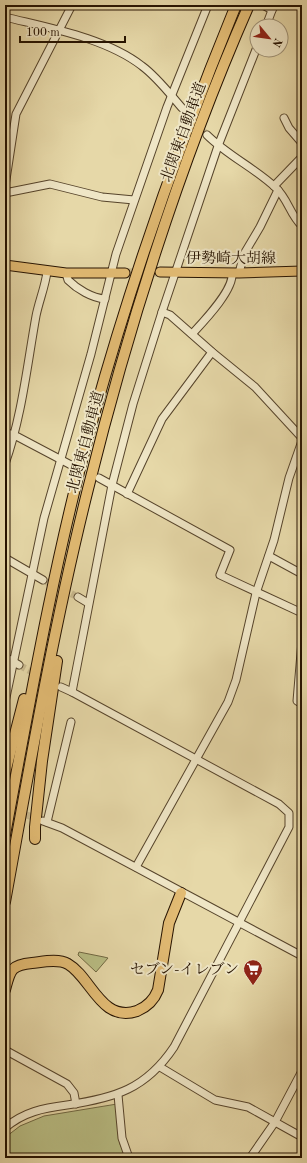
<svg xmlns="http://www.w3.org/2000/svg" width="307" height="1163" font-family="'Old Standard TT','Noto Serif JP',serif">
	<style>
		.green { fill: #b9be84; stroke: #706842 }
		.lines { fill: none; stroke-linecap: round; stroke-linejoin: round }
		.minor-tunnel { stroke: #c9ba8f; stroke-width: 7; stroke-dasharray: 7 3.5; stroke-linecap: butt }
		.major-tunnel { stroke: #c9ba8f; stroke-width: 9; stroke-dasharray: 9 4.5; stroke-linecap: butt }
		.minor-casing { stroke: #56442b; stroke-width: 9 }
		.major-casing { stroke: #261301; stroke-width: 11 }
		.highway-casing { stroke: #261301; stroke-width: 12 }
		.minor { stroke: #efe6c6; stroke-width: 7 }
		.major { stroke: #e3bc74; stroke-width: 9 }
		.highway { stroke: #e3bc74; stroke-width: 10 }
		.labels { text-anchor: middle; stroke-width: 4; stroke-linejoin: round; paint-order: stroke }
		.street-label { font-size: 15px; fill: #261301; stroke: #efe6c6 }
		.poi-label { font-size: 15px; fill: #261301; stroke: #efe6c6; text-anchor: end }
	</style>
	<rect width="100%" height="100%" fill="#e6d8a8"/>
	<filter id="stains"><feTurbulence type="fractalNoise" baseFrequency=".005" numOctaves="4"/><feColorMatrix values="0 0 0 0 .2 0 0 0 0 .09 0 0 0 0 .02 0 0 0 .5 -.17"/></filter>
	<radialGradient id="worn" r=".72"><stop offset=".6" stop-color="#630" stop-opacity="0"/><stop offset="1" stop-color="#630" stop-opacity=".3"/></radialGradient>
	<g class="green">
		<polygon points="79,952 104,957 108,958 96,972 78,955"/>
		<polygon points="117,1104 120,1144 126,1158 5,1158 5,1139 7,1136 20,1126 44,1116"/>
	</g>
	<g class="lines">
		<g class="minor-tunnel">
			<polyline points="182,108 207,135"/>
			<polyline points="43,580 78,597"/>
			<polyline points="19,665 49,681"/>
			<polyline points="5,808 39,819"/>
		</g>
		<polyline class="major-tunnel" points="125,273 160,272"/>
		<g class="minor-casing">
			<g id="minor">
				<polyline points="263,5 272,10"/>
				<path d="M5 17C49 28 106 38 142 66 157 77 169 93 182 108"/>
				<polyline points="266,26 274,5"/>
				<polyline points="284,118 289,128 302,143"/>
				<path d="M207 135C228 156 255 168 276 188 288 199 290 215 302 226"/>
				<polyline points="5,186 16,114 72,5"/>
				<polyline points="274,186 302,157"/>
				<polyline points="5,193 50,184 102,197 134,200"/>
				<path d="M66 273 68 280C77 289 92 298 105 299"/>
				<polyline points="239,273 244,254 260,227 278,190"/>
				<polyline points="162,312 170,315 212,352 255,387 302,438"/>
				<path d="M192 334C204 321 234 290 232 273"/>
				<polyline points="5,432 18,437 71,465"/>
				<path d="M5 464C22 416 27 366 36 316 39 301 45 287 47 272"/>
				<polyline points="99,478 230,550 220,575 302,613"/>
				<polyline points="127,494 162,419 212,352"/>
				<polyline points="269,556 302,574"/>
				<polyline points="5,558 43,580"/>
				<polyline points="78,597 88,603"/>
				<polyline points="302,641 297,701 302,704"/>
				<polyline points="5,657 19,665"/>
				<polyline points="61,687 72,692"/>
				<polyline points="5,702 44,518 91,354 116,254 167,107 208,5"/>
				<polyline points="43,821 62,828 302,956"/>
				<polyline points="47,822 71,722"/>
				<polyline points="136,867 228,702 236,680 256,593 274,540 289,478 302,441"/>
				<polyline points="5,1050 67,1084 74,1093 76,1104"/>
				<polyline points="160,1067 215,1100 248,1107 302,1137"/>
				<polyline points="118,1095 122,1138 129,1158"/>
				<path d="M5 1128C23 1112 44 1108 67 1105 115 1098 146 1089 174 1047L289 827V813L279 804 72 692 112 485 133 404 162 312 218 146 257 47"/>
				<polyline points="250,1158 275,1122 302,1071"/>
			</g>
		</g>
		<g class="major-casing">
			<g id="major">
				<polyline points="5,265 66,273 125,273"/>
				<polyline points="160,272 239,273 302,271"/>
			</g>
		</g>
		<g class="highway-casing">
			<g id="highway">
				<polyline points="5,773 24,699"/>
				<path d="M5 835C31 694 56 553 94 415 133 275 181 139 236 5"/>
				<polyline points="35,839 35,827 42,761 57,661"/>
				<path d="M5 902C30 764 54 625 88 489 129 324 181 160 249 5"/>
				<path d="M5 990C10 971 10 965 32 963 42 962 58 958 68 964 91 977 101 1023 137 1011 147 1007 154 1000 158 990L169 923 181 893"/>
			</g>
		</g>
		<use href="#minor" class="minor"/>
		<use href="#major" class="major"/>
		<use href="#highway" class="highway"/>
	</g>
	<defs>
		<g id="supermarket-pin" transform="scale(1)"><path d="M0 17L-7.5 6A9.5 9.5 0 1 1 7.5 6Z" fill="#8f2418" stroke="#efe6c6"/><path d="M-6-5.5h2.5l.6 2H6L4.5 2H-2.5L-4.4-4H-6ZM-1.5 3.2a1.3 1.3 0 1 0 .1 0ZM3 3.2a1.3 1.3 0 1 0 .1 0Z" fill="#fff"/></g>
	</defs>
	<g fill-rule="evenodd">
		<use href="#supermarket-pin" x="253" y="969"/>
	</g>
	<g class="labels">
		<g class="street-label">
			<text transform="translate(183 132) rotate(-70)" y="5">北関東自動車道</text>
			<text x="231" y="263">伊勢崎大胡線</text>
			<text transform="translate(85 442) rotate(-75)" y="5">北関東自動車道</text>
		</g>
		<g class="poi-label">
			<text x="239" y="974">セブン-イレブン</text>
		</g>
	</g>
	<rect width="307" height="1163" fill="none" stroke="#e6d8a8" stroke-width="20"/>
	<rect x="6" y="6" width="295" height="1151" fill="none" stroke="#261301" stroke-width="2"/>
	<rect x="10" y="10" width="287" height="1143" fill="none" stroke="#261301"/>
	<g transform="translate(269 38) rotate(119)"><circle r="19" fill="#efe6c6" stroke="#9f9277"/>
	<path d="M0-3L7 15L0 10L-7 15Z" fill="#8f2418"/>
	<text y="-6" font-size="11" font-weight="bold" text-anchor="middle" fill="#261301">N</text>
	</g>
	<path d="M20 36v6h105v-6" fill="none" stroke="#261301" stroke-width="2"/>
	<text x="26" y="36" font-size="12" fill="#261301" stroke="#efe6c6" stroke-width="3" paint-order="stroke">100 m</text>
	<rect width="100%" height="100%" filter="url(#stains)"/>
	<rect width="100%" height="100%" fill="url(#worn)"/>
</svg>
